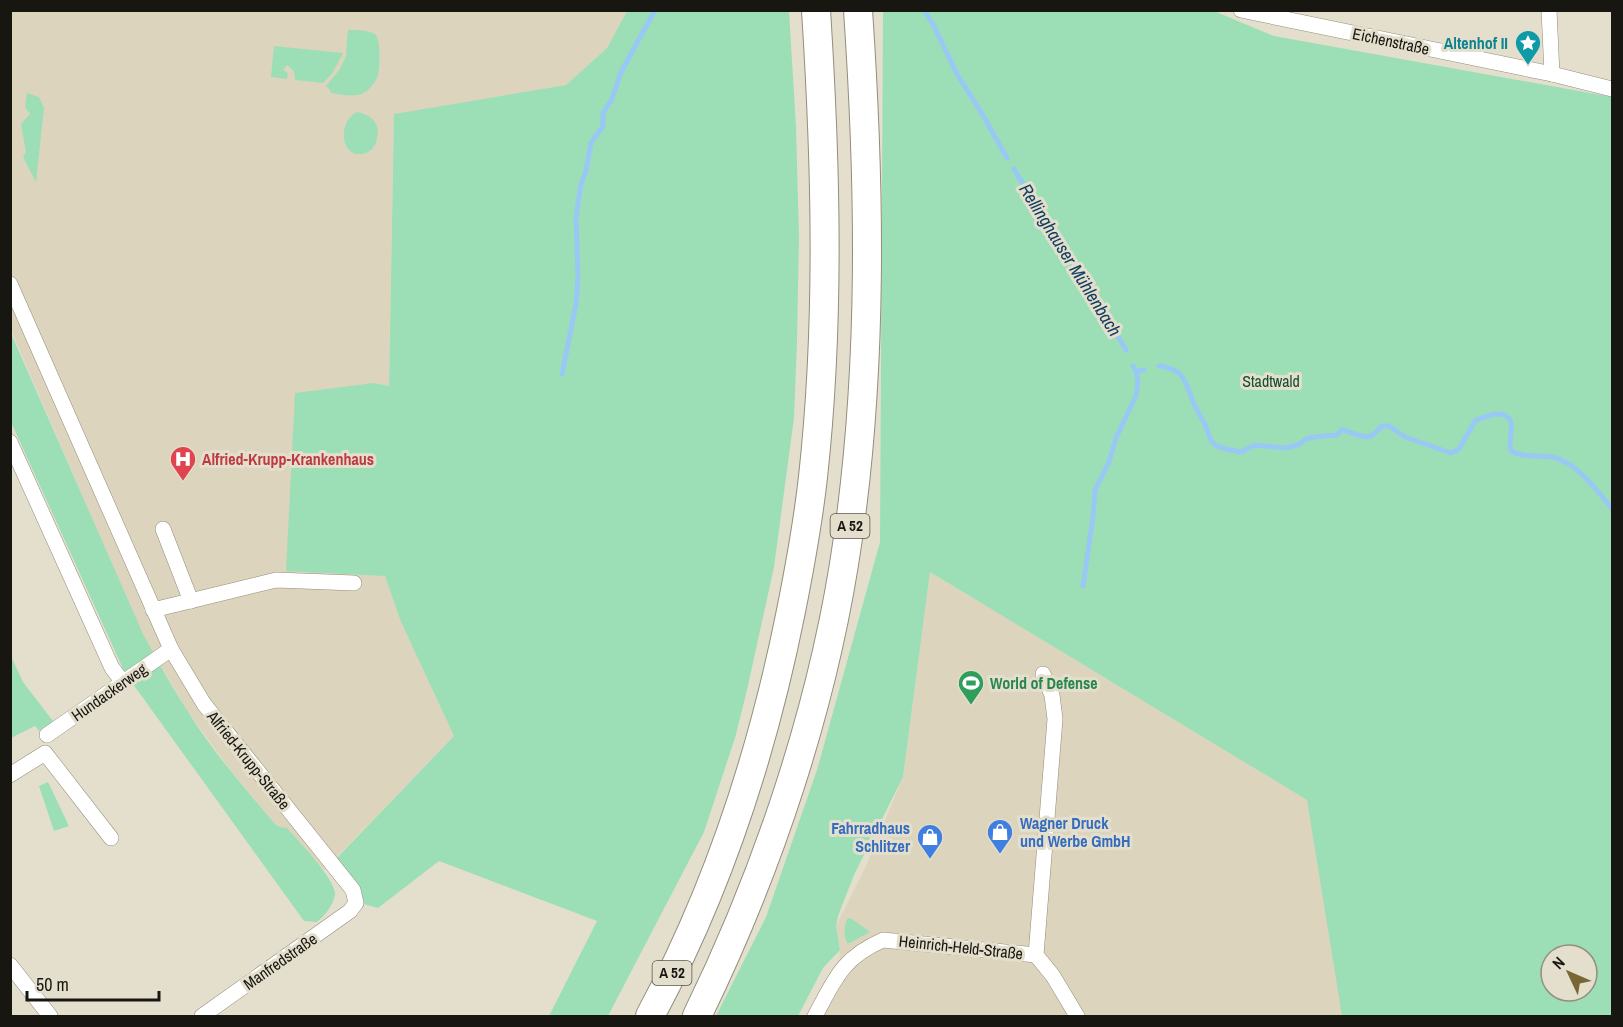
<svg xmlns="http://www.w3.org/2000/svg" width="1623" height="1027" font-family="'Archivo Narrow',sans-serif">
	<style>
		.built { fill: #dcd4bc }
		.green { fill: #9cdfb7; fill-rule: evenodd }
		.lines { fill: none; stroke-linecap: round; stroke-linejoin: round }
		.stream { stroke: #99c8f4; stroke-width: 5 }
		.street-casing { stroke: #928d7c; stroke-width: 16 }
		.highway-casing { stroke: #928d7c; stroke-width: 30 }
		.street { stroke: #fff; stroke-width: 15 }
		.highway { stroke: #fff; stroke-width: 28 }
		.labels { text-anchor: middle; stroke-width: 6; stroke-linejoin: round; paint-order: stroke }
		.shield { fill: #e4dfcd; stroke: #555249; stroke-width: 1.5 }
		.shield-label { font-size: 15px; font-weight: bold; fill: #181610 }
		.street-label { font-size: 16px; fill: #181610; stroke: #e4dfcd }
		.culture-label { font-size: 16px; font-weight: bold; fill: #0d838f; stroke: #e4dfcd; text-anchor: end }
		.park-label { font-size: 16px; fill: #154f32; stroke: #e4dfcd }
		.health-label { font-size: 16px; font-weight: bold; fill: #be3a42; stroke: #e4dfcd; text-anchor: start }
		.leisure-label { font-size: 16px; font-weight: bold; fill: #27864d; stroke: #e4dfcd; text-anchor: start }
		.shop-label { font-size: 16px; font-weight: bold; fill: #366cbe; stroke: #e4dfcd; text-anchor: start }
		.water-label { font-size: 18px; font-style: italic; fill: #113d60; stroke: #e4dfcd }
	</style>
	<rect width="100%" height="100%" fill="#e4dfcd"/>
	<g class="built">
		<polygon points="10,11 627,11 607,48 566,85 394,115 385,576 401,622 454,736 324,870 286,828 280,827 275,824 229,768 188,712 142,634 11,330"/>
		<polygon points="930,572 1309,801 1343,1016 817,1016 839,974 840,950 836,926 866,866 903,777"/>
	</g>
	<g class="green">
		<polygon points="627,11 789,11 796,127 799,237 797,342 794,418 774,567 747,690 735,738 704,832 608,1016 549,1016 597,921 439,861 378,908 357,902 332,863 454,736 401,622 385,576 286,571 295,393 374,383 389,386 394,114 566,85 607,48"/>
		<path d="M883 11H1214L1274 36 1612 97V1016H1342L1307 800 930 572 903 777 854 875 838 916 836 926 840 950 823 968 798 1016H716L766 917 817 770 880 542ZM1551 955H1587V991H1551Z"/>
		<path d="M348 30C357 30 368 30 375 34 381 39 380 68 378 75 376 82 370 90 363 93 354 98 341 94 331 93L330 90 326 86 340 69 347 54 346 52Z"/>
		<polygon points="274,46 343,53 332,74 323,83 295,80 294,71 287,65 283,70 288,73 287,79 271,77"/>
		<polygon points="27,93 39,97 44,108 36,182 23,157 26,152 21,124 30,114 25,107"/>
		<path d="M357 112C371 115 381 123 377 138 376 145 372 151 366 153 341 162 336 122 357 112Z"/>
		<path d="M10 331 143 634C157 659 171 686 187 710 212 751 244 787 275 824L280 827 287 828C297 840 337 880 335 895 333 906 325 915 317 922L304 921 125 673 11 422Z"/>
		<polygon points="10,654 23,682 53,721 39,731 35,726 11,738"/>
		<polygon points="48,782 69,826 54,831 39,786"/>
		<path d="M848 918 852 919 870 932 850 943H847C844 936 843 925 848 918Z"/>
	</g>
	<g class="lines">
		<g class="stream">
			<polyline points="924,10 934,26 957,74 981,112 1007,158"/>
			<polyline points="1014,169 1043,216 1070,255 1126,350"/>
			<polyline points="1133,366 1136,371 1144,370"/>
			<path d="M1159 366C1187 369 1185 385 1195 406 1198 413 1203 419 1206 427 1209 433 1208 438 1214 444 1220 449 1232 450 1241 452L1255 445 1285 448 1298 445 1306 439 1314 437 1337 435 1342 430C1351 431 1364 440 1371 436 1375 434 1378 429 1383 426H1389L1405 437 1451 453 1459 449 1475 421C1484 417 1505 407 1511 422 1513 429 1508 442 1511 451 1523 458 1539 455 1552 457 1575 461 1598 491 1612 509"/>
			<polyline points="562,374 576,304 578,277 576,217 581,184 586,171 591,143 603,126 603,113 612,99 621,72 655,10"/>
			<polyline points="1083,586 1093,517 1095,490 1109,462 1116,438 1136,396 1138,382 1136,371"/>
		</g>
		<g class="street-casing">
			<g id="street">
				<polyline points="1241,10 1552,74 1612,89"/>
				<polyline points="1549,10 1552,74"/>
				<polyline points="10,284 171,649 204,704 353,890 356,903 350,911 202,1016"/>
				<polyline points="10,442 112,668 123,682"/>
				<polyline points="163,529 191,601"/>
				<polyline points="153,610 276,580 354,583"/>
				<polyline points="1043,674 1052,695 1055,719 1036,955 1053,976 1077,1016"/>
				<polyline points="47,735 171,649"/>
				<polyline points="10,775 45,753 111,838"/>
				<polyline points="10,965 50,1016"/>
				<path d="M815 1016C835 979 842 958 883 940L1036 955"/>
			</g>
		</g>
		<g class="highway-casing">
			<g id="highway">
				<path d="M650 1016C718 890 763 751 791 611 800 566 808 522 813 477 830 322 826 166 816 10"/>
				<path d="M697 1016C769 869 825 701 848 538 873 364 870 186 858 10"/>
			</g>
		</g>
		<use href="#street" class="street"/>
		<use href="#highway" class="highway"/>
	</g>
	<defs>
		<g id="sight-pin" transform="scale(1.35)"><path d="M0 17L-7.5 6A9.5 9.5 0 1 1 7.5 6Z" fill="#0f9aa8" stroke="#e4dfcd"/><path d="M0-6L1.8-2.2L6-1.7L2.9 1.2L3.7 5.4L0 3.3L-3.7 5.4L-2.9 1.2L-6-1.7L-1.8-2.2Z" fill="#fff"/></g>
		<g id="hospital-pin" transform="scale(1.35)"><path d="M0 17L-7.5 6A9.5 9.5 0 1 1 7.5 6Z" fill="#e0444e" stroke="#e4dfcd"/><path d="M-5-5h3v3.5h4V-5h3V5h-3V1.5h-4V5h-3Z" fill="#fff"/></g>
		<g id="stadium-pin" transform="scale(1.35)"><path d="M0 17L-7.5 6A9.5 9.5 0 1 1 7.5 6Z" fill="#2e9e5b" stroke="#e4dfcd"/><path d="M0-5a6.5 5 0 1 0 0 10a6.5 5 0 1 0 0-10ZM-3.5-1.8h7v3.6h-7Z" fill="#fff"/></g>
		<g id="shop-pin" transform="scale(1.35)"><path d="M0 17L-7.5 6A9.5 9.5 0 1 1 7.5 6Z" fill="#3f7fe0" stroke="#e4dfcd"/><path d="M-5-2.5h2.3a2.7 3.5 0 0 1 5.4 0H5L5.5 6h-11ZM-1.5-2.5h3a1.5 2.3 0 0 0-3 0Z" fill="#fff"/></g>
	</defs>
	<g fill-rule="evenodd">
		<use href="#sight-pin" x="1528" y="43"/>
		<use href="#hospital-pin" x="183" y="459"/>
		<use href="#stadium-pin" x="971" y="683"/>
		<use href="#shop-pin" x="1000" y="832"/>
		<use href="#shop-pin" x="930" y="837"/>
	</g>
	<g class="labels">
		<g class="shield">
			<rect x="830.5" y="514" width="39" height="24" rx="4.5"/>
			<rect x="652.5" y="961" width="39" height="24" rx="4.5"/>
		</g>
		<g class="shield-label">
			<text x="850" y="531">A 52</text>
			<text x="672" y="978">A 52</text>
		</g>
		<g class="street-label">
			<text transform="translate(1391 41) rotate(12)" y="6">Eichenstraße</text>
			<text transform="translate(109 692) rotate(-35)" y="6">Hundackerweg</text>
			<text transform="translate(249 760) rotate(51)" y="6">Alfried-Krupp-Straße</text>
			<text transform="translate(961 947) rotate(6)" y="6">Heinrich-Held-Straße</text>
			<text transform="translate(280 961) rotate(-35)" y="6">Manfredstraße</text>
		</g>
		<g class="culture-label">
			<text x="1508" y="49">Altenhof II</text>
		</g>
		<g class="park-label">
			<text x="1271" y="387">Stadtwald</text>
		</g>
		<g class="health-label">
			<text x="202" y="465">Alfried-Krupp-Krankenhaus</text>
		</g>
		<g class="leisure-label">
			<text x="990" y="689">World of Defense</text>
		</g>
		<g class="shop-label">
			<text x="1020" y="829">Wagner Druck<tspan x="1020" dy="18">und Werbe GmbH</tspan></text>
			<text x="910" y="834" text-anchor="end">Fahrradhaus<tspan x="910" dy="18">Schlitzer</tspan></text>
		</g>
		<g class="water-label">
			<text transform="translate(1070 260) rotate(58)" y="6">Rellinghauser Mühlenbach</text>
		</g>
	</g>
	<rect width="1623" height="1027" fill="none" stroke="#181610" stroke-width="24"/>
	<g transform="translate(1569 973) rotate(314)"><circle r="28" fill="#e4dfcd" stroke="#928f81" stroke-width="1.5"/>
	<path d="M0-4.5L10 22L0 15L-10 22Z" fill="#786735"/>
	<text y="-9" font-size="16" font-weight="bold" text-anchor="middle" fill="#181610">N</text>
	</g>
	<path d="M27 991v9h132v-9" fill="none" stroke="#181610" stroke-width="3"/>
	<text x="36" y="991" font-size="18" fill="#181610" stroke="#e4dfcd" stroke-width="4.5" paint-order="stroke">50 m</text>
</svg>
